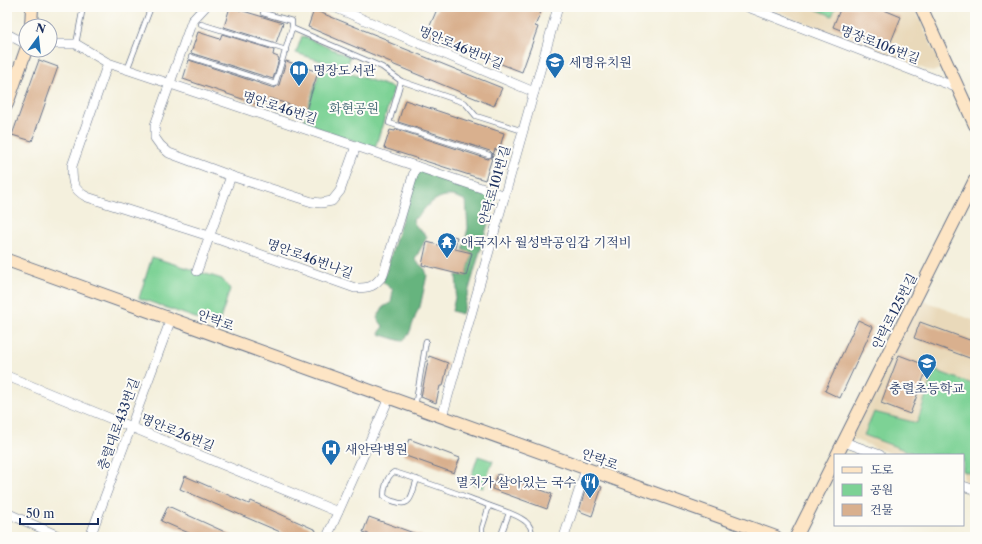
<svg xmlns="http://www.w3.org/2000/svg" width="982" height="544" font-family="'Libre Caslon Text','Noto Serif KR',serif">
	<style>
		.built { fill: #e9d9ba }
		.green { fill: #7dd295; stroke: #4c807a }
		.forest { fill: #66b47e; stroke: #40726e }
		.building { fill: #d9b08e }
		.lines { fill: none; stroke-linecap: round; stroke-linejoin: round }
		.lane-casing { stroke: #67738a; stroke-width: 6 }
		.street-casing { stroke: #67738a; stroke-width: 10 }
		.secondary-casing { stroke: #67738a; stroke-width: 14 }
		.lane { stroke: #fff; stroke-width: 4.5 }
		.street { stroke: #fff; stroke-width: 9 }
		.secondary { stroke: #fde5c5; stroke-width: 12 }
		.labels { text-anchor: middle; stroke-width: 4; stroke-linejoin: round; paint-order: stroke }
		.street-label { font-size: 13px; fill: #1b2f5e; stroke: #fdfcf7 }
		.poi-label { font-size: 13px; fill: #1b2f5e; stroke: #fdfcf7; text-anchor: start }
		.park-label { font-size: 13px; fill: #38606e; stroke: #fdfcf7 }
	</style>
	<rect width="100%" height="100%" fill="#fdfcf7"/>
	<filter id="ink" filterUnits="userSpaceOnUse"><feTurbulence type="fractalNoise" baseFrequency=".025" numOctaves="2"/><feDisplacementMap in="SourceGraphic" scale="8" xChannelSelector="R" yChannelSelector="G"/><feConvolveMatrix kernelMatrix="1 2 1 2 8 2 1 2 1" color-interpolation-filters="sRGB"/></filter>
	<filter id="wash" filterUnits="userSpaceOnUse"><feTurbulence type="fractalNoise" baseFrequency=".012" numOctaves="4" result="noise"/><feDisplacementMap in="SourceGraphic" scale="16" xChannelSelector="R" yChannelSelector="G"/><feGaussianBlur stdDeviation="0.9" result="paint"/><feColorMatrix in="noise" values="0 0 0 0 0 0 0 0 0 0 0 0 0 0 0 0 0 1.4 0 .05"/><feComposite in="paint" operator="in"/></filter>
	<g filter="url(#wash)">
		<rect width="100%" height="100%" fill="#f4f0dd"/>
		<g class="built">
			<polygon points="766,7 914,7 942,68 932,72"/>
			<polygon points="920,299 975,321 975,485 963,480 963,455 895,455 850,438"/>
		</g>
		<g class="green">
			<polygon points="811,7 836,7 832,16"/>
			<polygon points="302,36 350,57 347,67 337,66 296,53"/>
			<polygon points="322,64 394,88 375,148 303,123"/>
			<polygon points="152,257 222,279 230,289 218,326 139,298"/>
			<polygon points="934,370 975,385 975,475 963,471 963,455 918,455 864,435 874,412 917,423"/>
			<polygon points="478,456 493,461 483,488 469,483"/>
		</g>
		<path class="forest" d="M417 169 484 192 495 199 462 314 452 311 457 289 456 275 466 276 472 253 463 250 468 228 466 201C449 192 439 195 425 208 421 213 419 217 413 219 414 228 423 230 427 237L415 259 418 263 425 269 427 275 420 307 417 312 409 334 405 339 401 341 379 334 383 326 377 318 383 307 391 303 393 290 383 282Z"/>
		<g id="blocks">
			<g class="building">
				<polygon points="230,7 283,23 276,43 224,27"/>
				<polygon points="438,7 487,7 494,10 495,7 543,7 535,26 538,27 522,72 426,35"/>
				<polygon points="841,7 877,7 901,17 888,49 833,27"/>
				<polygon points="314,10 388,40 388,42 502,88 494,106 392,64 393,63 308,27"/>
				<polygon points="198,32 220,39 222,34 274,50 273,55 278,57 279,59 273,79 191,53"/>
				<polygon points="39,60 58,67 32,141 12,135"/>
				<polygon points="189,60 274,88 279,85 286,61 318,72 306,110 269,98 266,107 183,79"/>
				<polygon points="405,100 504,133 499,151 495,149 485,180 384,148 390,130 395,131 396,129 488,159 492,156 493,154 490,151 398,122"/>
				<polygon points="448,235 457,237 455,249 472,253 466,276 422,265 427,242 446,247"/>
				<polygon points="858,320 873,327 840,398 825,391"/>
				<polygon points="920,322 975,342 975,360 914,338"/>
				<polygon points="899,355 928,366 910,414 881,403"/>
				<polygon points="429,356 448,363 443,386 440,386 436,403 421,397"/>
				<polygon points="409,439 460,458 454,473 403,455"/>
				<polygon points="498,474 552,494 547,509 492,489"/>
				<polygon points="185,476 249,504 251,501 316,530 314,537 292,537 180,489"/>
				<polygon points="588,481 602,487 592,516 579,511"/>
				<polygon points="168,506 236,537 198,537 161,521"/>
				<polygon points="369,517 422,536 422,537 376,537 363,532"/>
			</g>
		</g>
	</g>
	<g filter="url(#ink)">
		<use href="#blocks" fill-opacity="0" stroke="#67738a" stroke-width="1"/>
		<g class="lines">
			<g class="lane-casing">
				<g id="lane">
					<polyline points="201,24 286,50"/>
					<polyline points="292,28 382,67 401,81 465,103 476,116 523,131"/>
					<polyline points="76,44 83,7"/>
					<polyline points="191,57 275,84 292,28 292,21 263,13"/>
					<polyline points="127,70 151,7"/>
					<polyline points="401,81 389,123 489,155"/>
					<polyline points="415,407 426,341"/>
					<path d="M417 479C412 492 412 508 396 502 391 501 388 500 384 496 384 488 387 476 394 472 424 481 453 492 483 503 496 509 513 512 525 521 530 525 533 531 531 537"/>
					<polyline points="489,506 482,528 482,532 485,535 492,537"/>
					<polyline points="499,537 501,535 509,513"/>
				</g>
			</g>
			<g class="street-casing">
				<g id="street">
					<polyline points="205,7 192,21 155,125 155,138 160,145 169,153 231,176 312,202 321,203 332,201 340,191 356,146"/>
					<polyline points="334,7 534,92"/>
					<polyline points="748,7 958,88"/>
					<polyline points="7,34 26,44"/>
					<polyline points="50,44 76,44 108,63 505,196"/>
					<path d="M108 63 72 166C72 182 72 189 87 197L209 236 355 288C370 288 374 287 383 275L416 166"/>
					<polyline points="197,271 231,176"/>
					<polyline points="7,376 338,512"/>
					<polyline points="442,417 558,7"/>
					<polyline points="844,442 880,455"/>
					<polyline points="963,486 975,490"/>
					<polyline points="7,513 61,537"/>
					<polyline points="90,537 171,319"/>
					<polyline points="327,537 389,398"/>
					<polyline points="564,537 586,469"/>
				</g>
			</g>
			<g class="secondary-casing">
				<g id="secondary">
					<polyline points="921,7 975,125"/>
					<polyline points="31,26 32,7"/>
					<polyline points="7,104 26,50"/>
					<polyline points="7,260 776,537"/>
					<polyline points="837,455 975,180"/>
					<polyline points="796,537 835,459"/>
				</g>
			</g>
			<use href="#lane" class="lane"/>
			<use href="#street" class="street"/>
			<use href="#secondary" class="secondary"/>
		</g>
	</g>
	<defs>
		<g id="school-pin" transform="scale(1)"><path d="M0 17L-7.5 6A9.5 9.5 0 1 1 7.5 6Z" fill="#1f6fb2" stroke="#fdfcf7"/><path d="M0-5L7-2L0 1L-7-2ZM-4 1L0 2.5L4 1V4Q0 6-4 4Z" fill="#fff"/></g>
		<g id="library-pin" transform="scale(1)"><path d="M0 17L-7.5 6A9.5 9.5 0 1 1 7.5 6Z" fill="#1f6fb2" stroke="#fdfcf7"/><path d="M-6-4Q-3-5.5-.7-3.5V5Q-3 3-6 4ZM6-4Q3-5.5 .7-3.5V5Q3 3 6 4Z" fill="#fff"/></g>
		<g id="temple-pin" transform="scale(1)"><path d="M0 17L-7.5 6A9.5 9.5 0 1 1 7.5 6Z" fill="#1f6fb2" stroke="#fdfcf7"/><path d="M0-6L5-2H3V0L6.5 2.5H4V6H1.5V3h-3V6H-4V2.5H-6.5L-3 0V-2H-5Z" fill="#fff"/></g>
		<g id="hospital-pin" transform="scale(1)"><path d="M0 17L-7.5 6A9.5 9.5 0 1 1 7.5 6Z" fill="#1f6fb2" stroke="#fdfcf7"/><path d="M-5-5h3v3.5h4V-5h3V5h-3V1.5h-4V5h-3Z" fill="#fff"/></g>
		<g id="restaurant-pin" transform="scale(1)"><path d="M0 17L-7.5 6A9.5 9.5 0 1 1 7.5 6Z" fill="#1f6fb2" stroke="#fdfcf7"/><path d="M-5-6h1v4h1v-4h1v4h1v-4h1v5L-1.5 .5V6h-2V.5L-5-1ZM5-6V6H3V1.5H1.5Q1.5-4 5-6Z" fill="#fff"/></g>
	</defs>
	<g fill-rule="evenodd">
		<use href="#school-pin" x="555" y="62"/>
		<use href="#library-pin" x="299" y="70"/>
		<use href="#temple-pin" x="447" y="242"/>
		<use href="#school-pin" x="927" y="363"/>
		<use href="#hospital-pin" x="331" y="449"/>
		<use href="#restaurant-pin" x="590" y="482"/>
	</g>
	<g class="labels">
		<g class="street-label">
			<text transform="translate(880 44) rotate(21)" y="5">명장로106번길</text>
			<text transform="translate(461 47) rotate(23)" y="5">명안로46번마길</text>
			<text transform="translate(280 107) rotate(18)" y="5">명안로46번길</text>
			<text transform="translate(494 185) rotate(-74)" y="5">안락로101번길</text>
			<text transform="translate(310 258) rotate(20)" y="5">명안로46번나길</text>
			<text transform="translate(894 311) rotate(-63)" y="5">안락로125번길</text>
			<text transform="translate(216 320) rotate(20)" y="5">안락로</text>
			<text transform="translate(118 424) rotate(-70)" y="5">충렬대로433번길</text>
			<text transform="translate(178 432) rotate(22)" y="5">명안로26번길</text>
			<text transform="translate(600 459) rotate(20)" y="5">안락로</text>
		</g>
		<g class="poi-label">
			<text x="569" y="67">세명유치원</text>
			<text x="313" y="75">명장도서관</text>
			<text x="461" y="247">애국지사 월성박공임갑 기적비</text>
			<text x="927" y="393" text-anchor="middle">충렬초등학교</text>
			<text x="345" y="454">새안락병원</text>
			<text x="576" y="487" text-anchor="end">멸치가 살아있는 국수</text>
		</g>
		<g class="park-label">
			<text x="354" y="113">화현공원</text>
		</g>
	</g>
	<rect width="982" height="544" fill="none" stroke="#fdfcf7" stroke-width="24"/>
	<rect x="834" y="454" width="130" height="72" fill="#fdfcf7" stroke="#a3aaba"/>
	<rect x="842" y="467" width="20" height="6" fill="#fde5c5" stroke="#a3aaba"/>
	<text x="870" y="474" font-size="12" fill="#1b2f5e">도로</text>
	<rect x="842" y="484" width="20" height="12" fill="#7dd295" stroke="#a3aaba"/>
	<text x="870" y="494" font-size="12" fill="#1b2f5e">공원</text>
	<rect x="842" y="504" width="20" height="12" fill="#d9b08e" stroke="#a3aaba"/>
	<text x="870" y="514" font-size="12" fill="#1b2f5e">건물</text>
	<g transform="translate(38 38) rotate(15)"><circle r="19" fill="#fdfcf7" stroke="#a3aaba"/>
	<path d="M0-3L7 15L0 10L-7 15Z" fill="#1f6fb2"/>
	<text y="-6" font-size="11" font-weight="bold" text-anchor="middle" fill="#1b2f5e">N</text>
	</g>
	<path d="M20 518v6h78v-6" fill="none" stroke="#1b2f5e" stroke-width="2"/>
	<text x="26" y="518" font-size="12" fill="#1b2f5e" stroke="#fdfcf7" stroke-width="3" paint-order="stroke">50 m</text>
</svg>
